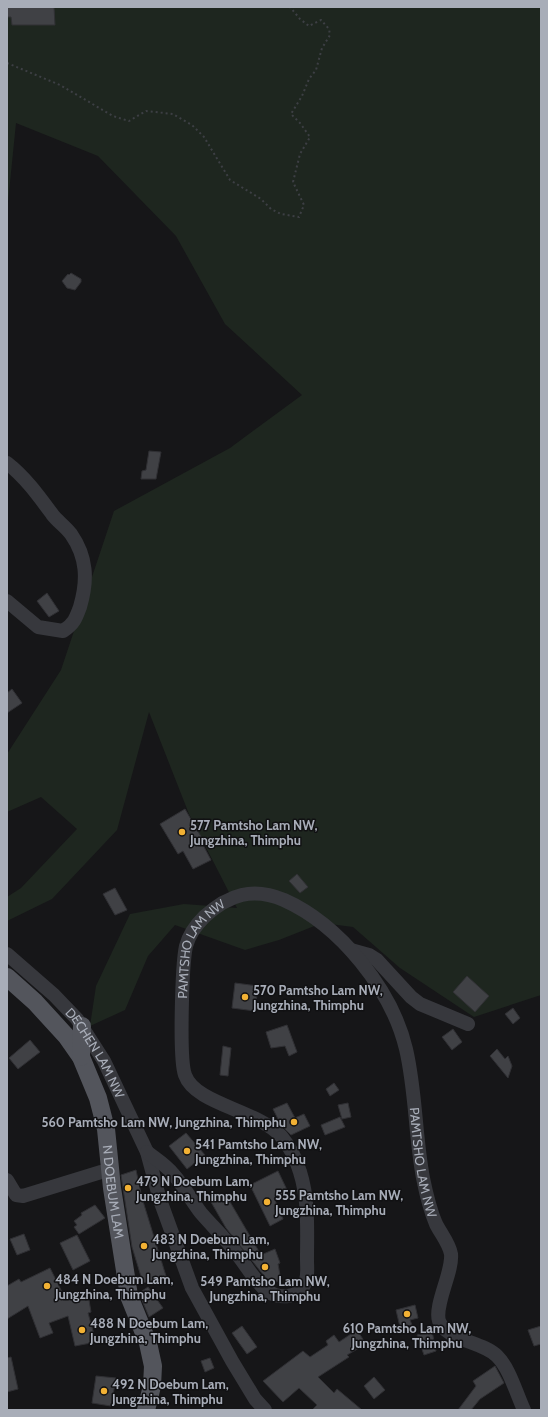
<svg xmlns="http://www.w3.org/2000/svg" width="548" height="1417" font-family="Cabin,sans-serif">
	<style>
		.green { fill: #1e261f }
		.building { fill: #404145; stroke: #303034 }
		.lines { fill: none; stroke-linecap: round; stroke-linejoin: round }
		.path { stroke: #3d3f44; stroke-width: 2; stroke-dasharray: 2 3; stroke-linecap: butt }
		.minor { stroke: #37383d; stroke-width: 14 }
		.major { stroke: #53555c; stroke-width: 18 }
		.poi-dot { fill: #f2b134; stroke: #111113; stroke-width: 1.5 }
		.labels { text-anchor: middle; stroke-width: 3; stroke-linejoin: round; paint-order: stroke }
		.poi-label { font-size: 13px; font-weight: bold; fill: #a8adb8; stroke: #111113; text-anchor: start }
		.street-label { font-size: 13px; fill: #a8adb8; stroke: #111113 }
	</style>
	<rect width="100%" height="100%" fill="#161618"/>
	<polygon class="green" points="7,7 541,7 541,995 474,1017 400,968 353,927 322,923 279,940 245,950 175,925 148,956 125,1010 90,1026 96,986 130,914 184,904 237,908 189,814 149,712 117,830 52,899 7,921 7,897 21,888 77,829 41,797 7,812 7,754 61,670 114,511 230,448 302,395 225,324 176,236 98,156 16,123 7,212"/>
	<g class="building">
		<polygon points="7,7 54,7 55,25 12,25 11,17 7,17"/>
		<polygon points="71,273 81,279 81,282 75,290 67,288 62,281 68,274 69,275"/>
		<polygon points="149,451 161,452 156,479 141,479 142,471 146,470"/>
		<polygon points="47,593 59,611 49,617 37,601"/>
		<polygon points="12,689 22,703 7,713 7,693"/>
		<polygon points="185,809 203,840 201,841 211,860 193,869 183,851 178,854 160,824"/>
		<polygon points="297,874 308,887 300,893 289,881"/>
		<polygon points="115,888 127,910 115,915 103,894"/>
		<polygon points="467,976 489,996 475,1012 453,992"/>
		<polygon points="235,983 258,986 255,1011 232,1008"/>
		<polygon points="513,1008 520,1018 513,1024 505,1014"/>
		<polygon points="287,1025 297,1052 289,1056 285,1046 271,1048 266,1032"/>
		<polygon points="453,1029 462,1042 452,1050 442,1037"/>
		<polygon points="30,1040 40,1052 18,1069 9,1058"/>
		<polygon points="223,1046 231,1048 228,1076 220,1075"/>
		<polygon points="497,1049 505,1059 508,1056 512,1066 508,1078 490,1056"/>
		<polygon points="334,1083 339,1090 330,1096 326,1089"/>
		<polygon points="287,1103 295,1118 304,1114 310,1126 291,1135 281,1125 273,1109"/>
		<polygon points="348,1103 351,1117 342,1119 338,1105"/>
		<polygon points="340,1117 345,1127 325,1135 321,1125"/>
		<polygon points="186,1133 205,1155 187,1169 169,1146"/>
		<polygon points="136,1170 142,1198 166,1276 143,1283 132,1247 121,1175"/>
		<polygon points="278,1171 288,1192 274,1198 283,1219 270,1226 250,1185"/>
		<polygon points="226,1195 261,1255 275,1249 280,1263 278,1264 280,1275 278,1281 273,1284 265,1277 226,1228 211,1202"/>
		<polygon points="95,1205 105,1218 79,1234 74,1227 77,1225 74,1221 82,1215 81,1213"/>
		<polygon points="24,1234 30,1250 17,1255 10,1239"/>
		<polygon points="77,1235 90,1261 73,1270 60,1243"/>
		<polygon points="50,1268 65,1298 88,1294 91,1312 88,1313 96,1342 75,1346 68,1316 49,1323 53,1333 40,1338 28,1306 7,1319 7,1286 19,1279 21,1282"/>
		<polygon points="148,1287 163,1308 149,1317 139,1293"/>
		<polygon points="415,1305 418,1318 410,1320 412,1325 400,1327 396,1310"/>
		<polygon points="242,1326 257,1347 247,1354 232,1333"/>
		<polygon points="541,1326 541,1344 534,1346 528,1330"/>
		<polygon points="357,1330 366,1344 347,1355 349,1357 318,1377 334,1393 337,1389 362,1410 312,1410 317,1405 299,1388 283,1402 263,1381 303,1351 310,1357 328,1345 326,1341 334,1335 339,1342"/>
		<polygon points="432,1331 436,1351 424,1355 417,1335"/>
		<polygon points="11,1357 18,1389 7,1392 7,1358"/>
		<polygon points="210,1358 214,1368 205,1372 201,1361"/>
		<polygon points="495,1366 504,1383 480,1399 471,1410 458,1410 476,1386 473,1381"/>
		<polygon points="96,1376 116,1378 111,1406 92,1403"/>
		<polygon points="374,1377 385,1390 374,1399 364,1386"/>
	</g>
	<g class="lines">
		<polyline class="path" points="7,63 60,85 113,116 129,121 146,111 173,114 192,125 204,137 230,180 261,199 271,209 281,214 299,217 304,205 293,182 300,154 310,137 300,123 291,114 302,96 309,79 316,70 322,48 330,35 329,29 321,20 309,26 300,19 290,7"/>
		<g class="minor">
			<path d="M7 463C25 477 38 495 52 514 57 521 65 526 71 534 87 557 88 580 80 607 76 618 74 624 63 631L38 627 7 601"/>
			<polyline points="351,950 369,955 377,960 411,997 420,1004 468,1024"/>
			<path id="s1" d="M7 954 54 995 77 1019 104 1061 147 1152 160 1200 192 1288 232 1361 255 1399 265 1410"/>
			<path id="s2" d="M147 1152C156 1159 166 1165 173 1174 184 1186 191 1200 201 1213 213 1227 226 1239 237 1254 246 1265 255 1282 267 1291 281 1300 301 1298 306 1280 308 1274 307 1267 307 1260 307 1231 309 1200 300 1172 296 1158 290 1147 281 1136 257 1110 195 1104 185 1075 179 1059 182 965 186 946 189 935 196 925 204 917 229 894 253 887 284 900 340 925 392 990 406 1049 416 1092 415 1135 423 1178 426 1193 430 1210 436 1224 441 1234 449 1243 451 1254 453 1272 434 1305 439 1321 447 1341 482 1341 497 1356 510 1369 516 1393 524 1410"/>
			<polyline points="7,1180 16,1195 23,1196 101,1172"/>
		</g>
		<g class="major">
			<path id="s3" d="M7 977 35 1002 67 1037 81 1057 98 1098 106 1129 112 1188 129 1296 148 1343 153 1366 152 1386 146 1410"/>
			<polyline points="81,1057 82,1026"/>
		</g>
	</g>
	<g class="poi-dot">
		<circle cx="182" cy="832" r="4"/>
		<circle cx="245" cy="997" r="4"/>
		<circle cx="294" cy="1122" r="4"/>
		<circle cx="187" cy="1151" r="4"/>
		<circle cx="128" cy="1188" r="4"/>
		<circle cx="267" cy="1202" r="4"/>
		<circle cx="144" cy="1246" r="4"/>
		<circle cx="265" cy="1267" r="4"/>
		<circle cx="47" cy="1286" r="4"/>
		<circle cx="407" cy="1314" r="4"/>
		<circle cx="82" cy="1330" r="4"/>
		<circle cx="104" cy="1391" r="4"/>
	</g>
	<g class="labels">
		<g class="poi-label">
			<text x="190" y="830">577 Pamtsho Lam NW,<tspan x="190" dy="15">Jungzhina, Thimphu</tspan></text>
			<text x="253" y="995">570 Pamtsho Lam NW,<tspan x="253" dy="15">Jungzhina, Thimphu</tspan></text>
			<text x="286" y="1127" text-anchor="end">560 Pamtsho Lam NW, Jungzhina, Thimphu</text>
			<text x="195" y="1149">541 Pamtsho Lam NW,<tspan x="195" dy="15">Jungzhina, Thimphu</tspan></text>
			<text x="136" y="1186">479 N Doebum Lam,<tspan x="136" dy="15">Jungzhina, Thimphu</tspan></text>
			<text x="275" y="1200">555 Pamtsho Lam NW,<tspan x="275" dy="15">Jungzhina, Thimphu</tspan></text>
			<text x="152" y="1244">483 N Doebum Lam,<tspan x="152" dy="15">Jungzhina, Thimphu</tspan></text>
			<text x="55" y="1284">484 N Doebum Lam,<tspan x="55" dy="15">Jungzhina, Thimphu</tspan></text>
			<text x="265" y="1286" text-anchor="middle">549 Pamtsho Lam NW,<tspan x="265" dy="15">Jungzhina, Thimphu</tspan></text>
			<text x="90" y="1328">488 N Doebum Lam,<tspan x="90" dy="15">Jungzhina, Thimphu</tspan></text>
			<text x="407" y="1333" text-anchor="middle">610 Pamtsho Lam NW,<tspan x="407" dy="15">Jungzhina, Thimphu</tspan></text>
			<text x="112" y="1389">492 N Doebum Lam,<tspan x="112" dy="15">Jungzhina, Thimphu</tspan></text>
		</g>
		<g class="street-label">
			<text dy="5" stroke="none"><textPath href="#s2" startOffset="630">PAMTSHO LAM NW</textPath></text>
			<text dy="5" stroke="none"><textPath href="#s1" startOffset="134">DECHEN LAM NW</textPath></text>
			<text dy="5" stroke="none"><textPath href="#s2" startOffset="1062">PAMTSHO LAM NW</textPath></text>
			<text dy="5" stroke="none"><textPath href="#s3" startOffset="249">N DOEBUM LAM</textPath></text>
		</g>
	</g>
	<rect width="548" height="1417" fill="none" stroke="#a8adb8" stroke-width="16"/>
</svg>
